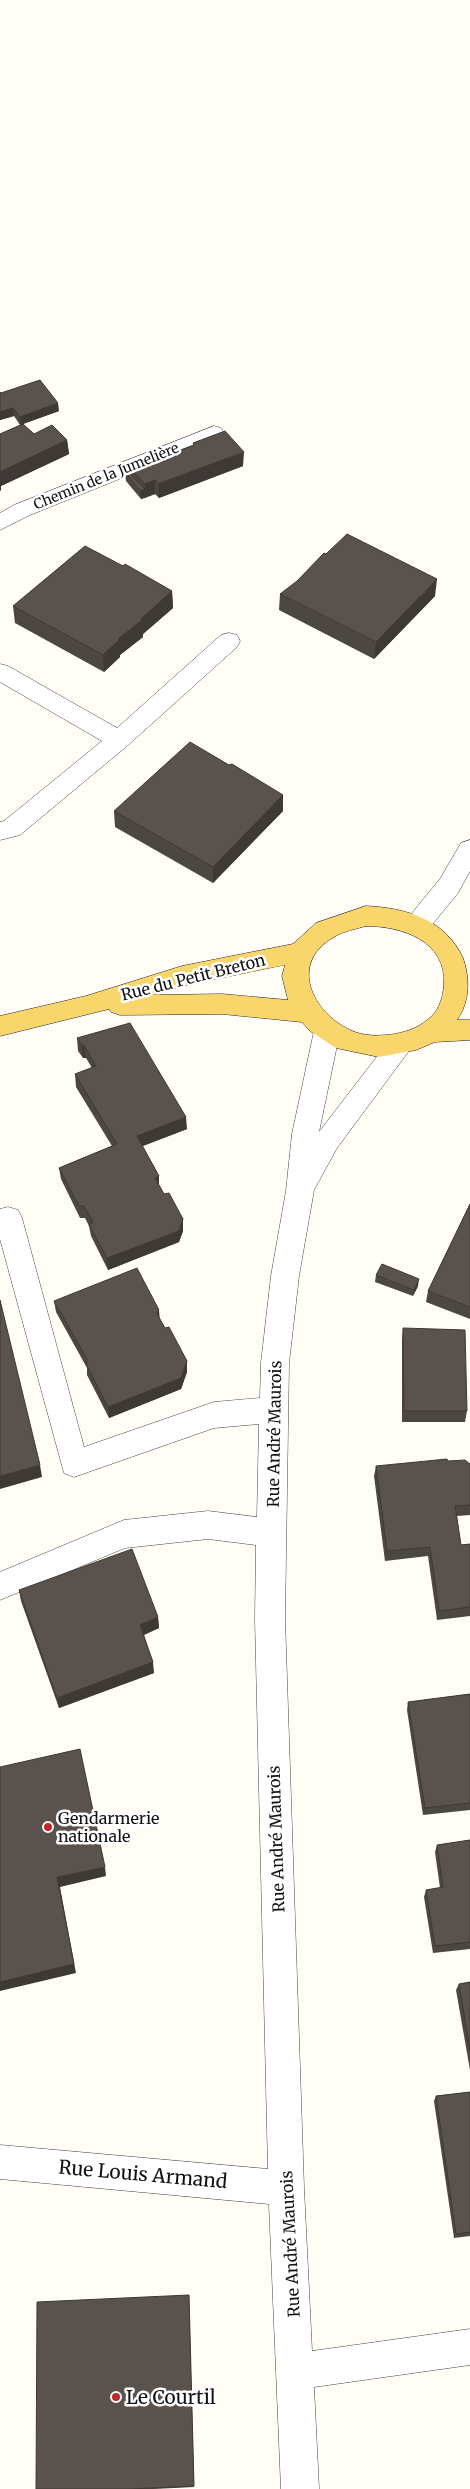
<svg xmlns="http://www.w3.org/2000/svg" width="470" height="2489" font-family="Merriweather,serif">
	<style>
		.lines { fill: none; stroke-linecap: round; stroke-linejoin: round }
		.minor-casing { stroke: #444; stroke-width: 1 }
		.major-casing { stroke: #222; stroke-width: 1 }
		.minor { fill: #fff; fill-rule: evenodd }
		.major { fill: #f9d66b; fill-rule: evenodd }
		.wall { fill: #4d4742 }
		.shaded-wall { fill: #3f3936 }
		.building { fill: #5a524d; stroke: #3f3936 }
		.poi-dot { fill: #c4262e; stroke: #fff; stroke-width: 2 }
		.labels { text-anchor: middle; stroke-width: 5; stroke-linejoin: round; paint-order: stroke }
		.far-street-label { font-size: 14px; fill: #111; stroke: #fff }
		.street-label { font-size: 16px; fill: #111; stroke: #fff }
		.poi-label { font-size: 16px; fill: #111; stroke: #fff; text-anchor: start }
		.near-street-label { font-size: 19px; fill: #111; stroke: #fff }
		.near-poi-label { font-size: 19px; fill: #111; stroke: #fff; text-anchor: start }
	</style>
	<rect width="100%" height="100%" fill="#fffdf5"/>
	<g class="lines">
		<g class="minor-casing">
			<g id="minor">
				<polygon points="214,426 221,428 224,433 221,438 30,515 0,530 0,513 14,505"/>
				<polygon points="229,633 237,635 240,641 237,647 127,746 20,835 0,840 0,822 4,821 102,741 0,682 0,664 8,666 117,728 221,635"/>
				<polygon points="470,840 470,871 458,893 426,932 417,935 408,932 405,925 408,918 440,879 461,843"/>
				<polygon points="327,1021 336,1024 340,1031 319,1132 392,1037 401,1034 410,1037 414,1044 337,1148 314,1190 299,1276 289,1363 285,1619 304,2188 312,2351 470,2329 470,2365 314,2387 319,2489 281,2489 269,2204 0,2179 0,2145 268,2169 255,1619 256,1545 208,1539 125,1548 0,1600 0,1572 124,1520 208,1511 257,1517 259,1424 214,1428 74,1477 64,1473 0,1239 0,1209 8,1207 18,1210 22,1218 84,1447 214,1402 260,1398 261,1363 271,1276 286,1191 292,1134 314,1031 318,1024"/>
			</g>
		</g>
		<g class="major-casing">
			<path id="major" d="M366 906C406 908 445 919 463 958 470 979 470 1001 457 1020H470V1040L435 1042 416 1050 379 1057 336 1048 310 1031 302 1022 222 1014 120 1015 111 1012 109 1009 0 1036V1016L86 996 182 966 293 944 316 923ZM366 926C402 926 447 941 444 985 443 996 440 1008 432 1016 420 1027 410 1031 395 1034 381 1036 364 1037 350 1030 312 1012 288 963 334 937 343 931 356 929 366 926ZM285 965 282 976 288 1000 222 994 154 995 182 986Z"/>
		</g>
		<use href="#minor" class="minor"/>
		<use href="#major" class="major"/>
	</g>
	<g class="wall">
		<polygon points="0,392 1,393 59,411 23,424 34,434 67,440 69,454 1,486 1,490 0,491 0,434 20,425 14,416 0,420"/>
		<polygon points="193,443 243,466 159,498 155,494 141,499 126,481 125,472 130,474 130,469 193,445"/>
		<polygon points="172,591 173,608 143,634 143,637 120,655 120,657 104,672 15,623 13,606"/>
		<polygon points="280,594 435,596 374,659 279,610"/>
		<polygon points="229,765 283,795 283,811 213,883 115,827 114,811"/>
		<polygon points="77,1038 187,1129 142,1146 159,1176 159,1185 164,1194 183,1219 183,1231 179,1242 108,1270 91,1236 89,1226 85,1218 80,1218 61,1179 59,1168 112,1146 76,1087 75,1074 92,1068 86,1058 83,1058 78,1051"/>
		<polygon points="470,1204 470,1319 426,1302 428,1291"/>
		<polygon points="376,1275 418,1286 413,1296 375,1282"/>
		<polygon points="54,1301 160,1319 187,1372 181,1389 109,1418 87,1375 87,1368 56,1312"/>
		<polygon points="403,1328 467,1411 465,1422 402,1422 402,1339"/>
		<polygon points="470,1464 470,1515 457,1516 461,1545 470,1544 470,1616 437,1620 428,1556 385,1561 374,1476 376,1466"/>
		<polygon points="19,1590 158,1617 159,1628 144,1635 154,1673 59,1708 21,1601"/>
		<polygon points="470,1694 470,1810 423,1815 407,1710 408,1702"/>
		<polygon points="470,1840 470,1949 433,1953 424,1897 426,1890 440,1888 435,1852 437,1845"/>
		<polygon points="470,1982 470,2070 456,1990 459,1984"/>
		<polygon points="470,2092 470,2236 454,2238 434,2101 436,2096"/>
		<polygon points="189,2295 194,2487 154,2489 36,2489"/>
	</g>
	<g class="shaded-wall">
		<polygon points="58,403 59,411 20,425 20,417"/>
		<polygon points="13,408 14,416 0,420 0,412"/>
		<polygon points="67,440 69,454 1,486 1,490 0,491 0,472"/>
		<polygon points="244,452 243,466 159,498 158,484"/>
		<polygon points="155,480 155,494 145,498 145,484"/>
		<polygon points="145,489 145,498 141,499 140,491"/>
		<polygon points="437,579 435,596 374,659 376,642"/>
		<polygon points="172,591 173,608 143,634 143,637 120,655 120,657 104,672 103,655 118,639"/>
		<polygon points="283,795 283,811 213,883 213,867"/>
		<polygon points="84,1045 86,1058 83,1058 82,1046"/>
		<polygon points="186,1117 187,1129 138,1148 137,1136"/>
		<polygon points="159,1176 159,1188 155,1178"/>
		<polygon points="183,1219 183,1231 179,1242 108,1270 107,1258"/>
		<polygon points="419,1279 418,1286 413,1296 414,1290"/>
		<polygon points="159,1310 160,1322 156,1312"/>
		<polygon points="187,1361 187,1372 181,1389 109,1418 108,1407"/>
		<polygon points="40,1465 42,1477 0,1489 0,1476"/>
		<polygon points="158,1617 159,1628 141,1636 140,1625"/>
		<polygon points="153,1662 154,1673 59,1708 57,1698"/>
		<polygon points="105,1867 106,1876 60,1887 76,1973 0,1991 0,1982 57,1877"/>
	</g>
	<g class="building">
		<polygon points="40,380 58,403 20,417 13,408 0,412 0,392 1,393"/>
		<polygon points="23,424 34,434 52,425 67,440 0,472 0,434"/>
		<polygon points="225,431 244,452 158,484 155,480 145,484 130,469 194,445 193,443"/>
		<polygon points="127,471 145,489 140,491 125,472"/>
		<polygon points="347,534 437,579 376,642 280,594 297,581 324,553 326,554"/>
		<polygon points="85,546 123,566 125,564 172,591 141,619 142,620 118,639 119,640 103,655 13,606"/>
		<polygon points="190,742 229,765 232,764 283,795 213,867 114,811"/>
		<polygon points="130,1023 186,1117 137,1136 159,1176 155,1178 164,1194 169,1193 183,1219 179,1231 107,1258 89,1225 93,1222 84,1206 79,1206 59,1168 117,1144 75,1074 96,1066 84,1045 82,1046 77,1038"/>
		<polygon points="470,1204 470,1307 428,1291"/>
		<polygon points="382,1264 419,1279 414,1290 376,1275"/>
		<polygon points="137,1268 159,1310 156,1312 165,1328 169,1327 187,1361 181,1378 108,1407 86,1364 88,1361 54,1301"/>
		<polygon points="0,1300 40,1465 0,1476"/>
		<polygon points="403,1328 465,1330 467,1411 404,1411"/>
		<polygon points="447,1459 448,1461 465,1460 470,1464 470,1505 455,1506 461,1545 470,1544 470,1607 439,1611 430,1547 387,1551 376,1466"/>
		<polygon points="132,1549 158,1617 140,1625 153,1662 57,1698 19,1590"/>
		<polygon points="470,1694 470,1803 425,1808 408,1702"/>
		<polygon points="80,1749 105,1867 57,1877 74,1964 0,1982 0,1767"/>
		<polygon points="470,1840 470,1942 435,1946 426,1890 443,1887 437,1845"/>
		<polygon points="470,1982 470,2050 459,1984"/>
		<polygon points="470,2092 470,2232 456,2234 436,2096"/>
		<polygon points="189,2295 194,2486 131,2489 36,2489 37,2302"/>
	</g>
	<g class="poi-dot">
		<circle cx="48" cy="1827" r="5"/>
		<circle cx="116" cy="2397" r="5"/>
	</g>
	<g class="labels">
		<g class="far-street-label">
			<text transform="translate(106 476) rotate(-22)" y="5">Chemin de la Jumelière</text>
		</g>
		<g class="street-label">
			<text transform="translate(193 977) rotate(-14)" y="6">Rue du Petit Breton</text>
			<text transform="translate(274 1434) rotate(-89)" y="6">Rue André Maurois</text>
			<text transform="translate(276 1839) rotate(-92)" y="6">Rue André Maurois</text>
			<text transform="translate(290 2244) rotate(-93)" y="6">Rue André Maurois</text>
		</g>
		<g class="poi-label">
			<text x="58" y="1824">Gendarmerie<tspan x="58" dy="18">nationale</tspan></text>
		</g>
		<g class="near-street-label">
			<text transform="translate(143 2174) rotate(5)" y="7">Rue Louis Armand</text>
		</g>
		<g class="near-poi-label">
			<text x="126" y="2404">Le Courtil</text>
		</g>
	</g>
</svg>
